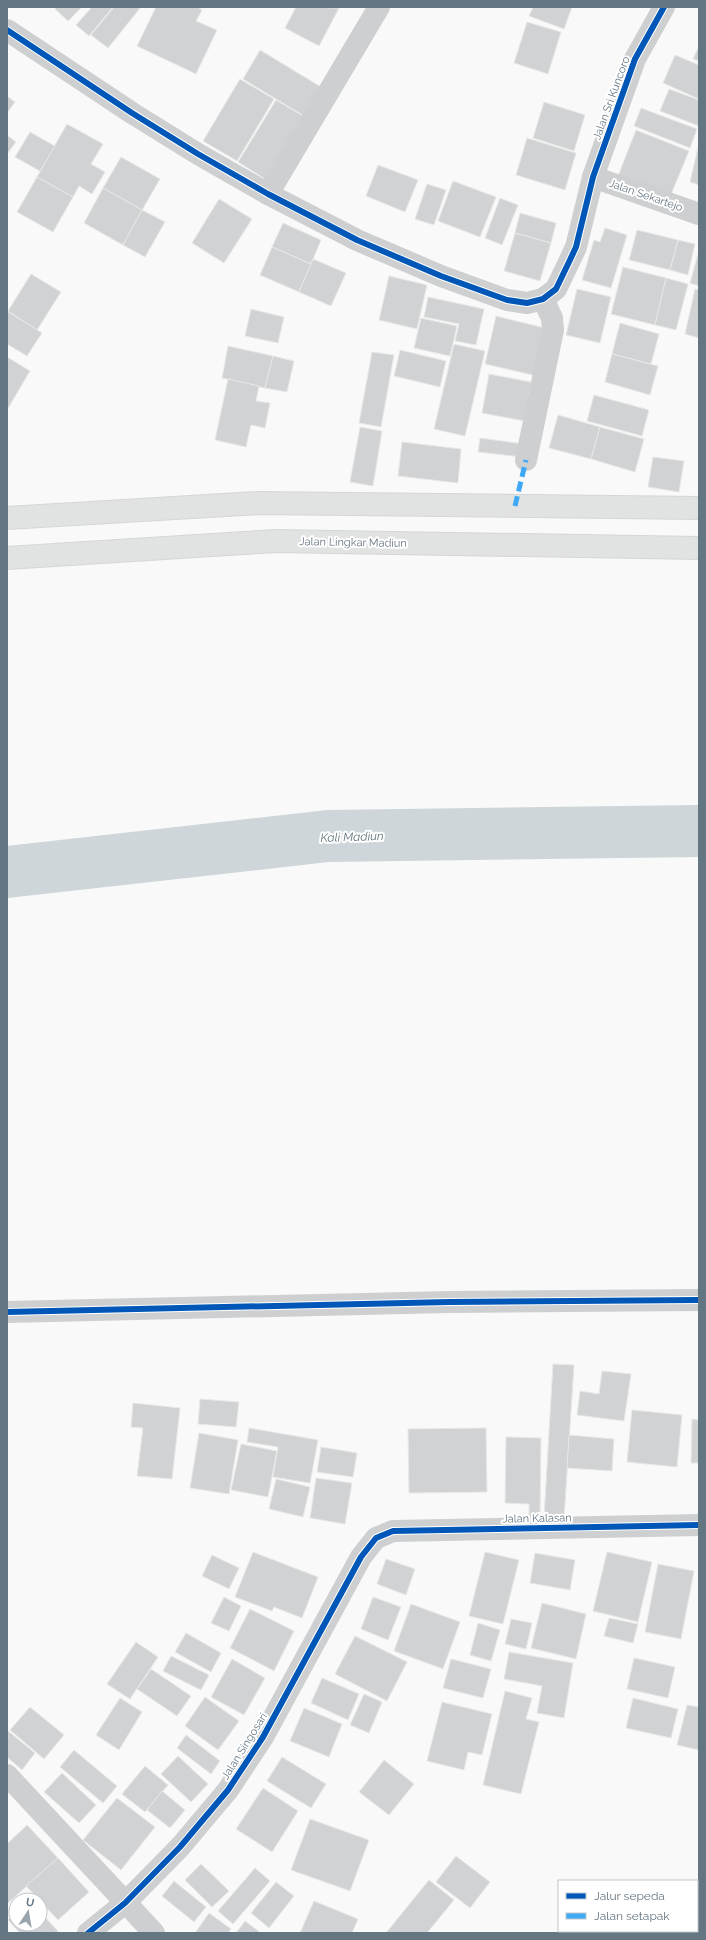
<svg xmlns="http://www.w3.org/2000/svg" width="706" height="1940" font-family="Raleway,sans-serif">
	<style>
		.lines { fill: none; stroke-linecap: round; stroke-linejoin: round }
		.river { stroke: #ced6d9; stroke-width: 52 }
		.building { fill: #d0d2d3; stroke: #e8e8e8 }
		.secondary-casing { stroke: #d5d6d7; stroke-width: 24 }
		.street { stroke: #cecfd0; stroke-width: 22 }
		.secondary { stroke: #e1e2e2; stroke-width: 22 }
		.quiet { stroke: #3fa9f5; stroke-width: 5; stroke-dasharray: 10 5; stroke-linecap: butt }
		.cycleway-casing { stroke: #fff; stroke-width: 8 }
		.cycleway { stroke: #0057b8; stroke-width: 6 }
		.labels { text-anchor: middle; stroke-width: 4; stroke-linejoin: round; paint-order: stroke }
		.street-label { font-size: 11px; fill: #657683; stroke: #fff }
		.water-label { font-size: 12px; font-style: italic; fill: #60757c; stroke: #fff }
	</style>
	<rect width="100%" height="100%" fill="#f9f9f9"/>
	<g class="lines">
		<polyline class="river" points="7,872 328,836 699,831"/>
	</g>
	<g class="building">
		<polygon points="57,7 82,7 68,21 55,9"/>
		<polygon points="92,7 113,7 89,36 76,25"/>
		<polygon points="114,7 141,7 108,48 91,35"/>
		<polygon points="156,7 197,7 202,10 196,21 217,30 196,74 137,46"/>
		<polygon points="296,7 339,8 319,46 285,28"/>
		<polygon points="533,7 572,7 564,29 529,16"/>
		<polygon points="527,22 561,32 548,74 514,63"/>
		<polygon points="699,46 699,61 693,59"/>
		<polygon points="260,50 326,90 309,119 243,79"/>
		<polygon points="675,55 699,65 699,99 663,83"/>
		<polygon points="240,79 274,99 237,161 203,141"/>
		<polygon points="669,89 699,100 699,126 660,111"/>
		<polygon points="7,96 15,102 7,113"/>
		<polygon points="276,100 308,119 270,182 238,162"/>
		<polygon points="544,102 585,115 574,151 533,138"/>
		<polygon points="641,108 697,129 690,148 634,126"/>
		<polygon points="67,124 103,144 91,164 105,172 92,194 79,186 73,197 37,177"/>
		<polygon points="636,130 689,151 670,197 618,176"/>
		<polygon points="30,132 55,146 40,171 15,157"/>
		<polygon points="7,135 16,142 7,154"/>
		<polygon points="527,138 576,153 565,190 516,175"/>
		<polygon points="699,143 699,185 690,182"/>
		<polygon points="121,157 160,179 142,210 103,188"/>
		<polygon points="378,165 418,180 405,212 366,196"/>
		<polygon points="37,177 73,197 53,232 17,212"/>
		<polygon points="453,181 496,197 480,237 438,221"/>
		<polygon points="427,184 446,190 434,225 415,219"/>
		<polygon points="103,188 142,210 123,245 84,223"/>
		<polygon points="500,198 518,205 502,245 485,238"/>
		<polygon points="219,199 252,219 224,263 192,243"/>
		<polygon points="142,210 165,222 145,257 123,245"/>
		<polygon points="520,213 556,223 551,243 515,233"/>
		<polygon points="283,223 321,240 311,264 272,247"/>
		<polygon points="605,228 627,235 611,288 582,280 594,240 600,242"/>
		<polygon points="637,230 678,240 670,270 629,260"/>
		<polygon points="515,233 551,243 540,281 504,271"/>
		<polygon points="678,240 695,244 688,275 670,270"/>
		<polygon points="272,247 311,264 299,292 260,275"/>
		<polygon points="699,250 699,286 690,283"/>
		<polygon points="313,259 346,273 331,306 299,292"/>
		<polygon points="623,267 666,278 655,325 611,314"/>
		<polygon points="31,274 61,292 37,330 8,311"/>
		<polygon points="389,276 427,285 417,329 379,320"/>
		<polygon points="666,278 688,284 676,330 655,325"/>
		<polygon points="577,289 611,297 600,343 566,335"/>
		<polygon points="695,289 699,290 699,338 685,334"/>
		<polygon points="428,297 484,309 476,345 455,341 459,324 424,317"/>
		<polygon points="251,309 284,317 278,343 245,336"/>
		<polygon points="7,311 42,333 27,356 7,344"/>
		<polygon points="496,316 553,330 541,377 485,364"/>
		<polygon points="421,318 457,326 450,356 414,348"/>
		<polygon points="620,323 659,334 651,364 612,354"/>
		<polygon points="454,344 485,351 465,436 434,429"/>
		<polygon points="228,346 273,356 265,388 222,378"/>
		<polygon points="400,350 446,361 440,387 394,376"/>
		<polygon points="372,352 394,355 381,427 359,423"/>
		<polygon points="612,354 658,366 650,395 605,382"/>
		<polygon points="273,356 294,361 287,392 265,388"/>
		<polygon points="7,357 30,371 7,410"/>
		<polygon points="489,374 531,382 524,421 482,413"/>
		<polygon points="228,379 259,386 256,401 270,403 265,428 251,425 246,447 215,440"/>
		<polygon points="594,395 649,410 642,436 587,421"/>
		<polygon points="558,415 600,427 591,459 549,448"/>
		<polygon points="360,427 382,431 373,486 350,482"/>
		<polygon points="600,427 644,439 635,472 591,459"/>
		<polygon points="480,438 524,444 522,457 478,452"/>
		<polygon points="402,442 461,449 458,483 398,476"/>
		<polygon points="653,457 684,461 679,492 648,487"/>
		<polygon points="553,1364 574,1365 564,1519 544,1517"/>
		<polygon points="602,1371 631,1374 624,1421 577,1415 580,1391 599,1394"/>
		<polygon points="200,1399 239,1402 236,1427 198,1424"/>
		<polygon points="133,1403 180,1408 172,1479 137,1476 143,1428 131,1427"/>
		<polygon points="632,1410 682,1415 677,1467 627,1462"/>
		<polygon points="692,1419 699,1420 699,1463 691,1463"/>
		<polygon points="249,1428 318,1440 310,1483 273,1477 278,1447 247,1442"/>
		<polygon points="486,1428 487,1492 409,1493 408,1429"/>
		<polygon points="199,1433 238,1440 229,1494 190,1488"/>
		<polygon points="569,1435 614,1439 612,1471 567,1468"/>
		<polygon points="506,1437 541,1438 540,1519 529,1520 529,1504 505,1503"/>
		<polygon points="241,1444 277,1451 268,1497 231,1490"/>
		<polygon points="321,1447 357,1453 353,1477 317,1472"/>
		<polygon points="316,1478 352,1483 345,1524 310,1518"/>
		<polygon points="276,1479 310,1487 303,1517 269,1509"/>
		<polygon points="253,1552 318,1577 302,1618 274,1607 272,1611 235,1597"/>
		<polygon points="485,1552 519,1560 503,1624 469,1616"/>
		<polygon points="607,1552 652,1562 638,1622 593,1611"/>
		<polygon points="535,1553 575,1560 570,1590 530,1583"/>
		<polygon points="212,1555 239,1568 229,1589 202,1576"/>
		<polygon points="386,1559 415,1569 406,1595 377,1584"/>
		<polygon points="658,1564 694,1571 681,1639 645,1632"/>
		<polygon points="224,1597 241,1606 229,1631 211,1623"/>
		<polygon points="373,1597 401,1607 388,1640 361,1629"/>
		<polygon points="542,1603 586,1614 576,1659 531,1648"/>
		<polygon points="411,1604 460,1622 443,1669 394,1651"/>
		<polygon points="250,1609 294,1631 274,1671 230,1648"/>
		<polygon points="609,1618 638,1624 633,1643 604,1636"/>
		<polygon points="511,1619 532,1623 526,1649 505,1644"/>
		<polygon points="478,1623 500,1630 491,1661 470,1655"/>
		<polygon points="186,1633 221,1653 211,1672 175,1652"/>
		<polygon points="355,1636 407,1662 387,1701 335,1674"/>
		<polygon points="136,1642 158,1657 130,1699 107,1684"/>
		<polygon points="509,1652 573,1663 564,1718 537,1713 542,1686 504,1679"/>
		<polygon points="171,1656 209,1675 201,1690 163,1671"/>
		<polygon points="634,1658 675,1667 668,1698 627,1689"/>
		<polygon points="232,1659 265,1678 244,1715 211,1697"/>
		<polygon points="451,1659 491,1669 483,1698 443,1688"/>
		<polygon points="151,1669 191,1696 177,1716 137,1689"/>
		<polygon points="322,1678 359,1694 348,1720 311,1703"/>
		<polygon points="505,1691 532,1698 526,1719 539,1722 521,1794 483,1785"/>
		<polygon points="364,1694 382,1702 369,1733 350,1725"/>
		<polygon points="205,1697 239,1721 218,1750 185,1726"/>
		<polygon points="120,1698 142,1712 119,1750 96,1735"/>
		<polygon points="633,1698 678,1709 671,1738 626,1728"/>
		<polygon points="442,1702 492,1714 482,1755 468,1752 464,1770 427,1761"/>
		<polygon points="687,1705 699,1707 699,1750 677,1745"/>
		<polygon points="30,1707 64,1735 44,1759 10,1730"/>
		<polygon points="304,1708 342,1724 329,1757 290,1741"/>
		<polygon points="8,1731 35,1753 22,1770 7,1757"/>
		<polygon points="186,1735 220,1761 211,1774 177,1748"/>
		<polygon points="74,1750 117,1786 103,1803 60,1767"/>
		<polygon points="178,1756 208,1784 191,1802 161,1774"/>
		<polygon points="282,1757 326,1784 311,1808 267,1781"/>
		<polygon points="384,1760 414,1784 389,1815 359,1792"/>
		<polygon points="145,1766 168,1785 145,1812 122,1794"/>
		<polygon points="62,1773 96,1805 79,1823 44,1792"/>
		<polygon points="263,1788 298,1811 272,1852 236,1829"/>
		<polygon points="162,1791 185,1810 170,1828 147,1810"/>
		<polygon points="117,1798 155,1827 121,1870 83,1840"/>
		<polygon points="310,1819 369,1840 350,1891 291,1870"/>
		<polygon points="27,1825 58,1858 7,1904 7,1844"/>
		<polygon points="456,1856 490,1882 470,1908 436,1882"/>
		<polygon points="58,1858 89,1892 58,1920 26,1886"/>
		<polygon points="201,1864 229,1891 212,1907 185,1880"/>
		<polygon points="255,1868 270,1881 233,1924 218,1911"/>
		<polygon points="429,1880 454,1900 427,1933 386,1933"/>
		<polygon points="174,1881 206,1907 194,1922 162,1896"/>
		<polygon points="276,1882 294,1896 269,1928 251,1913"/>
		<polygon points="314,1901 358,1919 352,1933 300,1933"/>
		<polygon points="40,1912 58,1931 56,1933 20,1933 8,1920 16,1913 16,1924 40,1924"/>
		<polygon points="209,1913 231,1929 228,1933 195,1933"/>
		<polygon points="245,1921 261,1933 236,1933"/>
		<polygon points="697,1929 699,1929 699,1933 660,1933 661,1931 697,1931"/>
	</g>
	<g class="lines">
		<g class="secondary-casing">
			<g id="secondary">
				<polyline points="7,518 258,503 699,508"/>
				<polyline points="7,558 275,541 699,548"/>
			</g>
		</g>
		<g class="street">
			<polyline points="7,30 132,113 198,154 268,194 357,240 441,276 507,300 527,303 543,299 556,289 569,262 576,247 593,177 635,59 664,7"/>
			<polyline points="593,177 699,214"/>
			<polyline points="268,194 379,7"/>
			<polyline points="526,460 553,330 552,318 543,299"/>
			<polyline points="7,1312 449,1302 699,1300"/>
			<polyline points="7,1775 154,1933"/>
			<polyline points="88,1933 125,1903 180,1847 228,1790 263,1737 361,1557 376,1538 393,1531 699,1525"/>
		</g>
		<use href="#secondary" class="secondary"/>
		<polyline class="quiet" points="515,506 526,460"/>
		<g class="cycleway-casing">
			<g id="cycleway">
				<polyline points="7,30 132,113 198,154 268,194 357,240 441,276 507,300 527,303 543,299 556,289 569,262 576,247 593,177 635,59 664,7"/>
				<polyline points="7,1312 449,1302 699,1300"/>
				<polyline points="88,1933 125,1903 180,1847 228,1790 263,1737 361,1557 376,1538 393,1531 699,1525"/>
			</g>
		</g>
		<use href="#cycleway" class="cycleway"/>
	</g>
	<g class="labels">
		<g class="street-label">
			<text transform="translate(611 98) rotate(-70)" y="4">Jalan Sri Kuncoro</text>
			<text transform="translate(646 195) rotate(19)" y="4">Jalan Sekartejo</text>
			<text transform="translate(353 542) rotate(1)" y="4">Jalan Lingkar Madiun</text>
			<text transform="translate(537 1518) rotate(-1)" y="4">Jalan Kalasan</text>
			<text transform="translate(244 1746) rotate(-58)" y="4">Jalan Singosari</text>
		</g>
		<g class="water-label">
			<text transform="translate(352 837) rotate(-2)" y="4">Kali Madiun</text>
		</g>
	</g>
	<rect width="706" height="1940" fill="none" stroke="#657683" stroke-width="16"/>
	<rect x="558" y="1880" width="140" height="52" fill="#ffffff" stroke="#c1c8cd"/>
	<rect x="566" y="1893" width="20" height="6" fill="#0057b8" stroke="#c1c8cd"/>
	<text x="594" y="1900" font-size="12" fill="#657683">Jalur sepeda</text>
	<rect x="566" y="1913" width="20" height="6" fill="#3fa9f5" stroke="#c1c8cd"/>
	<text x="594" y="1920" font-size="12" fill="#657683">Jalan setapak</text>
	<g transform="translate(28 1912) rotate(12)"><circle r="19" fill="#ffffff" stroke="#c1c8cd"/>
	<path d="M0-3L7 15L0 10L-7 15Z" fill="#99a4ac"/>
	<text y="-6" font-size="11" font-weight="bold" text-anchor="middle" fill="#657683">U</text>
	</g>
</svg>
